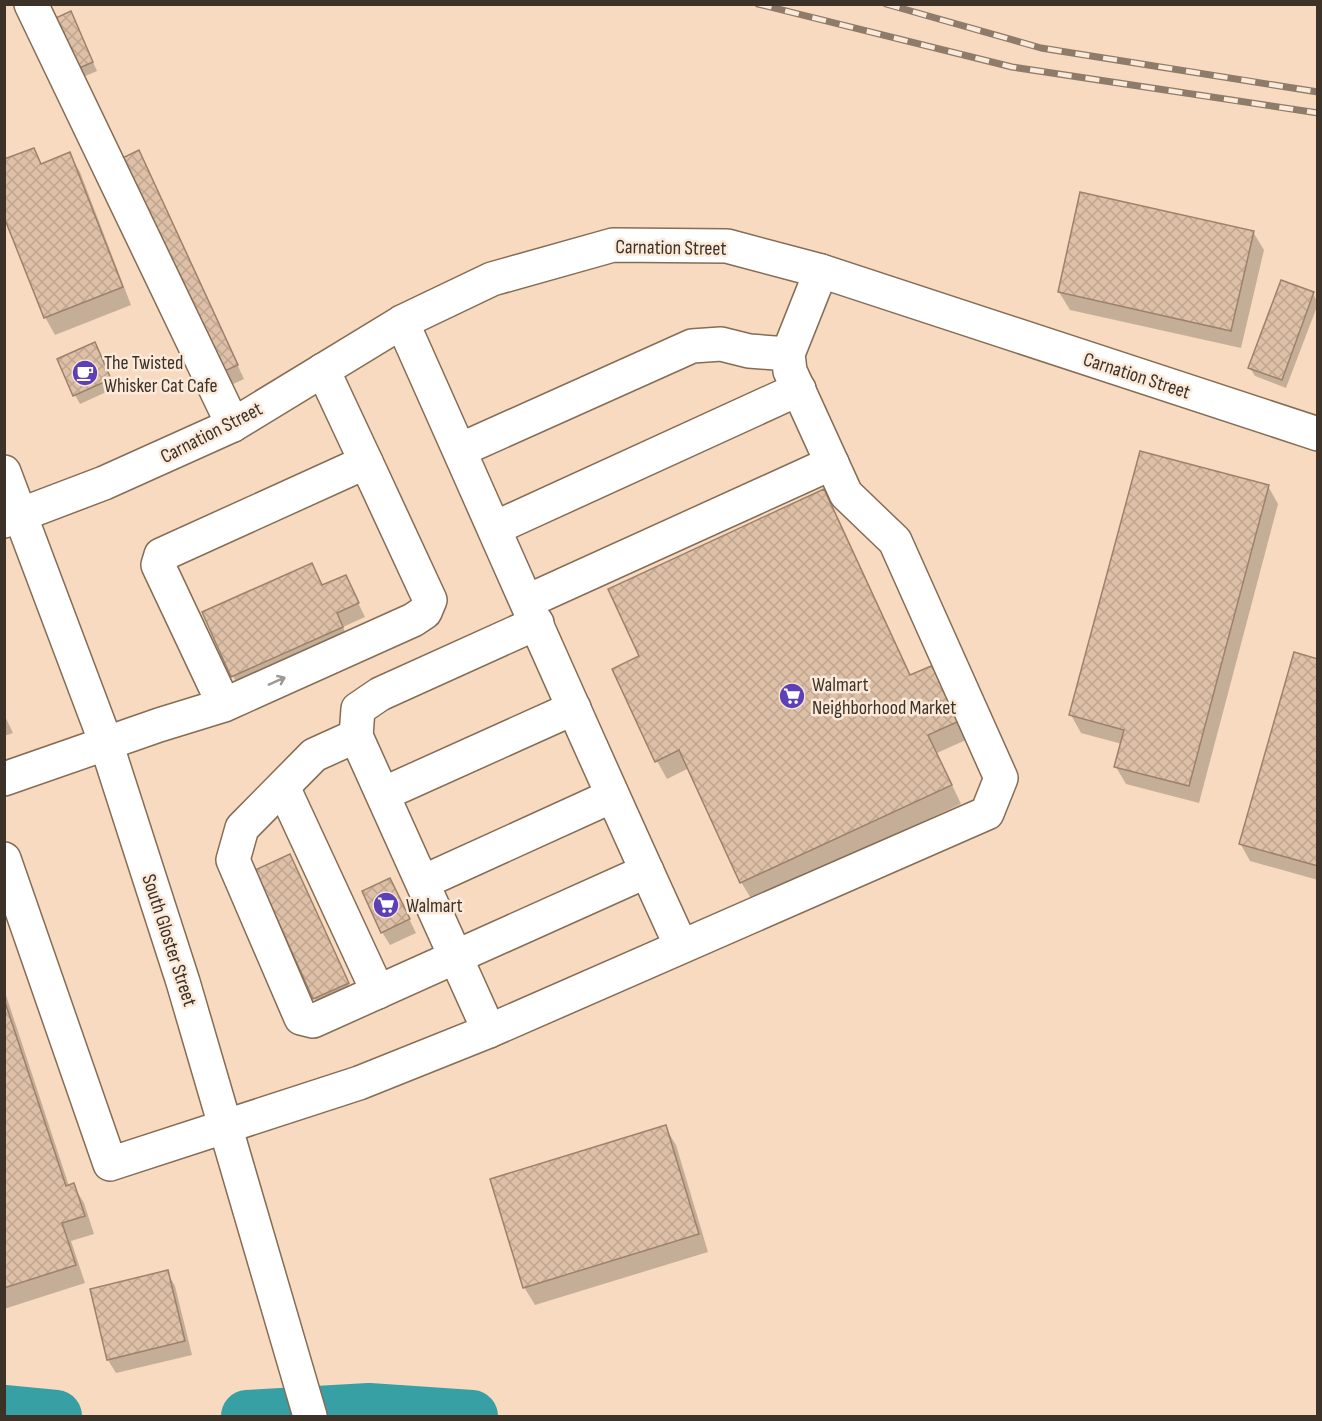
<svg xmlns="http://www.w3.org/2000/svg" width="1322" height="1421" font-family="'Sofia Sans Condensed',sans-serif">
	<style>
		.shadow { fill: #0003 }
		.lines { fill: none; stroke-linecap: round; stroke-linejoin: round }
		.river { stroke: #36a0a4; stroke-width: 52 }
		.building { fill: url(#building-cross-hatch); stroke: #9d816a; stroke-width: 1.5 }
		.minor-casing { stroke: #856c54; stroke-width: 36 }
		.major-casing { stroke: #856c54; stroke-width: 36 }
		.minor { stroke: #fff; stroke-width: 33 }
		.major { stroke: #fff; stroke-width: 33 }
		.rail-casing { stroke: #8e7b6a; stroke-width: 7 }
		.rail { stroke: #fbeada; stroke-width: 4.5; stroke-dasharray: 14; stroke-linecap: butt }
		.oneway { stroke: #9e9894 }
		.labels { text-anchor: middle; stroke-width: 5; stroke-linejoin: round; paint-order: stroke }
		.street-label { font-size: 20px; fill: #3d3228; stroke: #fbeada }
		.poi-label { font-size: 20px; fill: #3d3228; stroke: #fbeada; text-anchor: start }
	</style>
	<defs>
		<pattern id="building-cross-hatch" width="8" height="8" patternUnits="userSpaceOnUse" patternTransform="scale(1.5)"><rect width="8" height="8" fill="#dec0a7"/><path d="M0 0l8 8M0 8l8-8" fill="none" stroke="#bfa590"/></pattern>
	</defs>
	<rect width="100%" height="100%" fill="#f7dabf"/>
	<g class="shadow">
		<polygon points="75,22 97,71 76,80"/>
		<polygon points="34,149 42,165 69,154 80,172 131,305 55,335 45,317"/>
		<polygon points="139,152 244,379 218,391"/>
		<polygon points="1253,232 1264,250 1241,348 1070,310 1059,292"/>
		<polygon points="1313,293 1318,304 1286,388 1255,376 1250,368"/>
		<polygon points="99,352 115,388 80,404 75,395"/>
		<polygon points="1268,486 1278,504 1199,803 1126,784 1116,767 1122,744 1081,733 1071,715"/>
		<polygon points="823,491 834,509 911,676 977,735 937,753 961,804 752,900 741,882 689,768 667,779 657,761 641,657"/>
		<polygon points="312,565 323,586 345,576 365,617 343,627 349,641 240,689 233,676"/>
		<polygon points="1318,661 1318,880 1250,861 1240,843"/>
		<polygon points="4,714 13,733 4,736"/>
		<polygon points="292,859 350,987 317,1002 314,998"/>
		<polygon points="390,880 416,933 390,945 382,932"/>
		<polygon points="4,989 69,1186 73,1185 84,1203 94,1234 71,1241 85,1283 4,1309"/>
		<polygon points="665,1127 676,1145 708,1252 535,1305 524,1287"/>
		<polygon points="167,1272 175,1286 192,1355 116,1373 108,1360 91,1290"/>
	</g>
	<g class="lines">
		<g class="river">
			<polyline points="4,1411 56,1416"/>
			<polyline points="247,1416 369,1409 472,1416"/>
		</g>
	</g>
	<g class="building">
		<polygon points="71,11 93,62 70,72 47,22"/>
		<polygon points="34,148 41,164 70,152 123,287 44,318 4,217 4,159"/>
		<polygon points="139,150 238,365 209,378 110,164"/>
		<polygon points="1080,192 1254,231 1231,331 1058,292"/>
		<polygon points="1281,280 1314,292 1282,380 1248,368"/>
		<polygon points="95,342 111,379 73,396 57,359"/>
		<polygon points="1140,451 1269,485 1189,786 1114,767 1124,730 1069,715"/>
		<polygon points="824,489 910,675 943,661 968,717 928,735 952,785 740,883 679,750 655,762 612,669 639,656 608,589"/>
		<polygon points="312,563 322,585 346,575 359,603 337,613 343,627 231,677 202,612"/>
		<polygon points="1294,652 1318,659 1318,866 1239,844"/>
		<polygon points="290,854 349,983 313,999 255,870"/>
		<polygon points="390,878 410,919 381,933 362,891"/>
		<polygon points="4,999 66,1186 74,1183 85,1216 62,1223 76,1265 4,1288"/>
		<polygon points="666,1125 699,1234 523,1288 490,1179"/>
		<polygon points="168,1270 185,1341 107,1360 90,1289"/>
	</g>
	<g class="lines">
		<g class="minor-casing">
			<g id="minor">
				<polyline points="31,4 233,425"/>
				<path d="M402 322C495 530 586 739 681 946"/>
				<polyline points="323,370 366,462"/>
				<polyline points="460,450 692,346 721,344 749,351 788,354"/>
				<polyline points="4,521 104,483 233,425 402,322 492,279 613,245 727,246 821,271 1318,434"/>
				<polyline points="495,528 799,389"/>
				<polyline points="528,601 832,463"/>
				<polyline points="537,623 380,694 358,709 356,736 314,755 242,828 233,860 301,1018 313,1021 647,871"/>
				<polyline points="356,736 489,1031"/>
				<polyline points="4,779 159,725 224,705 413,620 425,612 430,600 366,462 161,555 158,565 224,705"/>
				<polyline points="283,787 378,992"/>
				<polyline points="383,794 574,708"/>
				<polyline points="4,859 110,1164 359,1083 489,1031 987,813 1001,778 895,541 846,494 790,371 788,354 821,271"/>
				<polyline points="423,882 612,796"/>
			</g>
		</g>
		<g class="major-casing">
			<polyline id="major" points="4,472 106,743 183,982 310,1416"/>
		</g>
		<use href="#minor" class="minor"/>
		<use href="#major" class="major"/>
		<g class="rail-casing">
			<g id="rail">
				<polyline points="758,4 1012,67 1318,113"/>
				<polyline points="886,4 1041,48 1318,92"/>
			</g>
		</g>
		<use href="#rail" class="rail"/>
	</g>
	<defs><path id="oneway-shaft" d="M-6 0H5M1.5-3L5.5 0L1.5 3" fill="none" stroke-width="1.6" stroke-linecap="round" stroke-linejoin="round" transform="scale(1.5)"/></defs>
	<use class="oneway" href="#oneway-shaft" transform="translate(277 681) rotate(-24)"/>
	<defs>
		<g id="cafe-disc" transform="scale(1.35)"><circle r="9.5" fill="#5d40b8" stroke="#fbeada"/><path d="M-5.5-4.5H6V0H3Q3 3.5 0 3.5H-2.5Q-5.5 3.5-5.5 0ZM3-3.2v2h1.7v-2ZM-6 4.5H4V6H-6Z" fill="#fff"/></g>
		<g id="supermarket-disc" transform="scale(1.35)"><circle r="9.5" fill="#5d40b8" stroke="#fbeada"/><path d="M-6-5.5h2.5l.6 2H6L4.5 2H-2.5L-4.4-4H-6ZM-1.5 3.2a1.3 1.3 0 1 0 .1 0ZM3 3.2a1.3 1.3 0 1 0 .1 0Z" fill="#fff"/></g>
	</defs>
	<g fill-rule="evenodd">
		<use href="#cafe-disc" x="85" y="373"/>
		<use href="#supermarket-disc" x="792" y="696"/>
		<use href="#supermarket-disc" x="386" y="905"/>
	</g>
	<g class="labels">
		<g class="street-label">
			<text transform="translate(671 247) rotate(1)" y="7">Carnation Street</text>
			<text transform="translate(1137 375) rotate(18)" y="7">Carnation Street</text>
			<text transform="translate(211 432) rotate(-27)" y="7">Carnation Street</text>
			<text transform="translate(170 940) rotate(72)" y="7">South Gloster Street</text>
		</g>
		<g class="poi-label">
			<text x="104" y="369">The Twisted<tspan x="104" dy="23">Whisker Cat Cafe</tspan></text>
			<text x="812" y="691">Walmart<tspan x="812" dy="23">Neighborhood Market</tspan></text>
			<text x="406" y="912">Walmart</text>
		</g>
	</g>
	<rect width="1322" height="1421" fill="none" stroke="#3d3228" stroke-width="12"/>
</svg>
